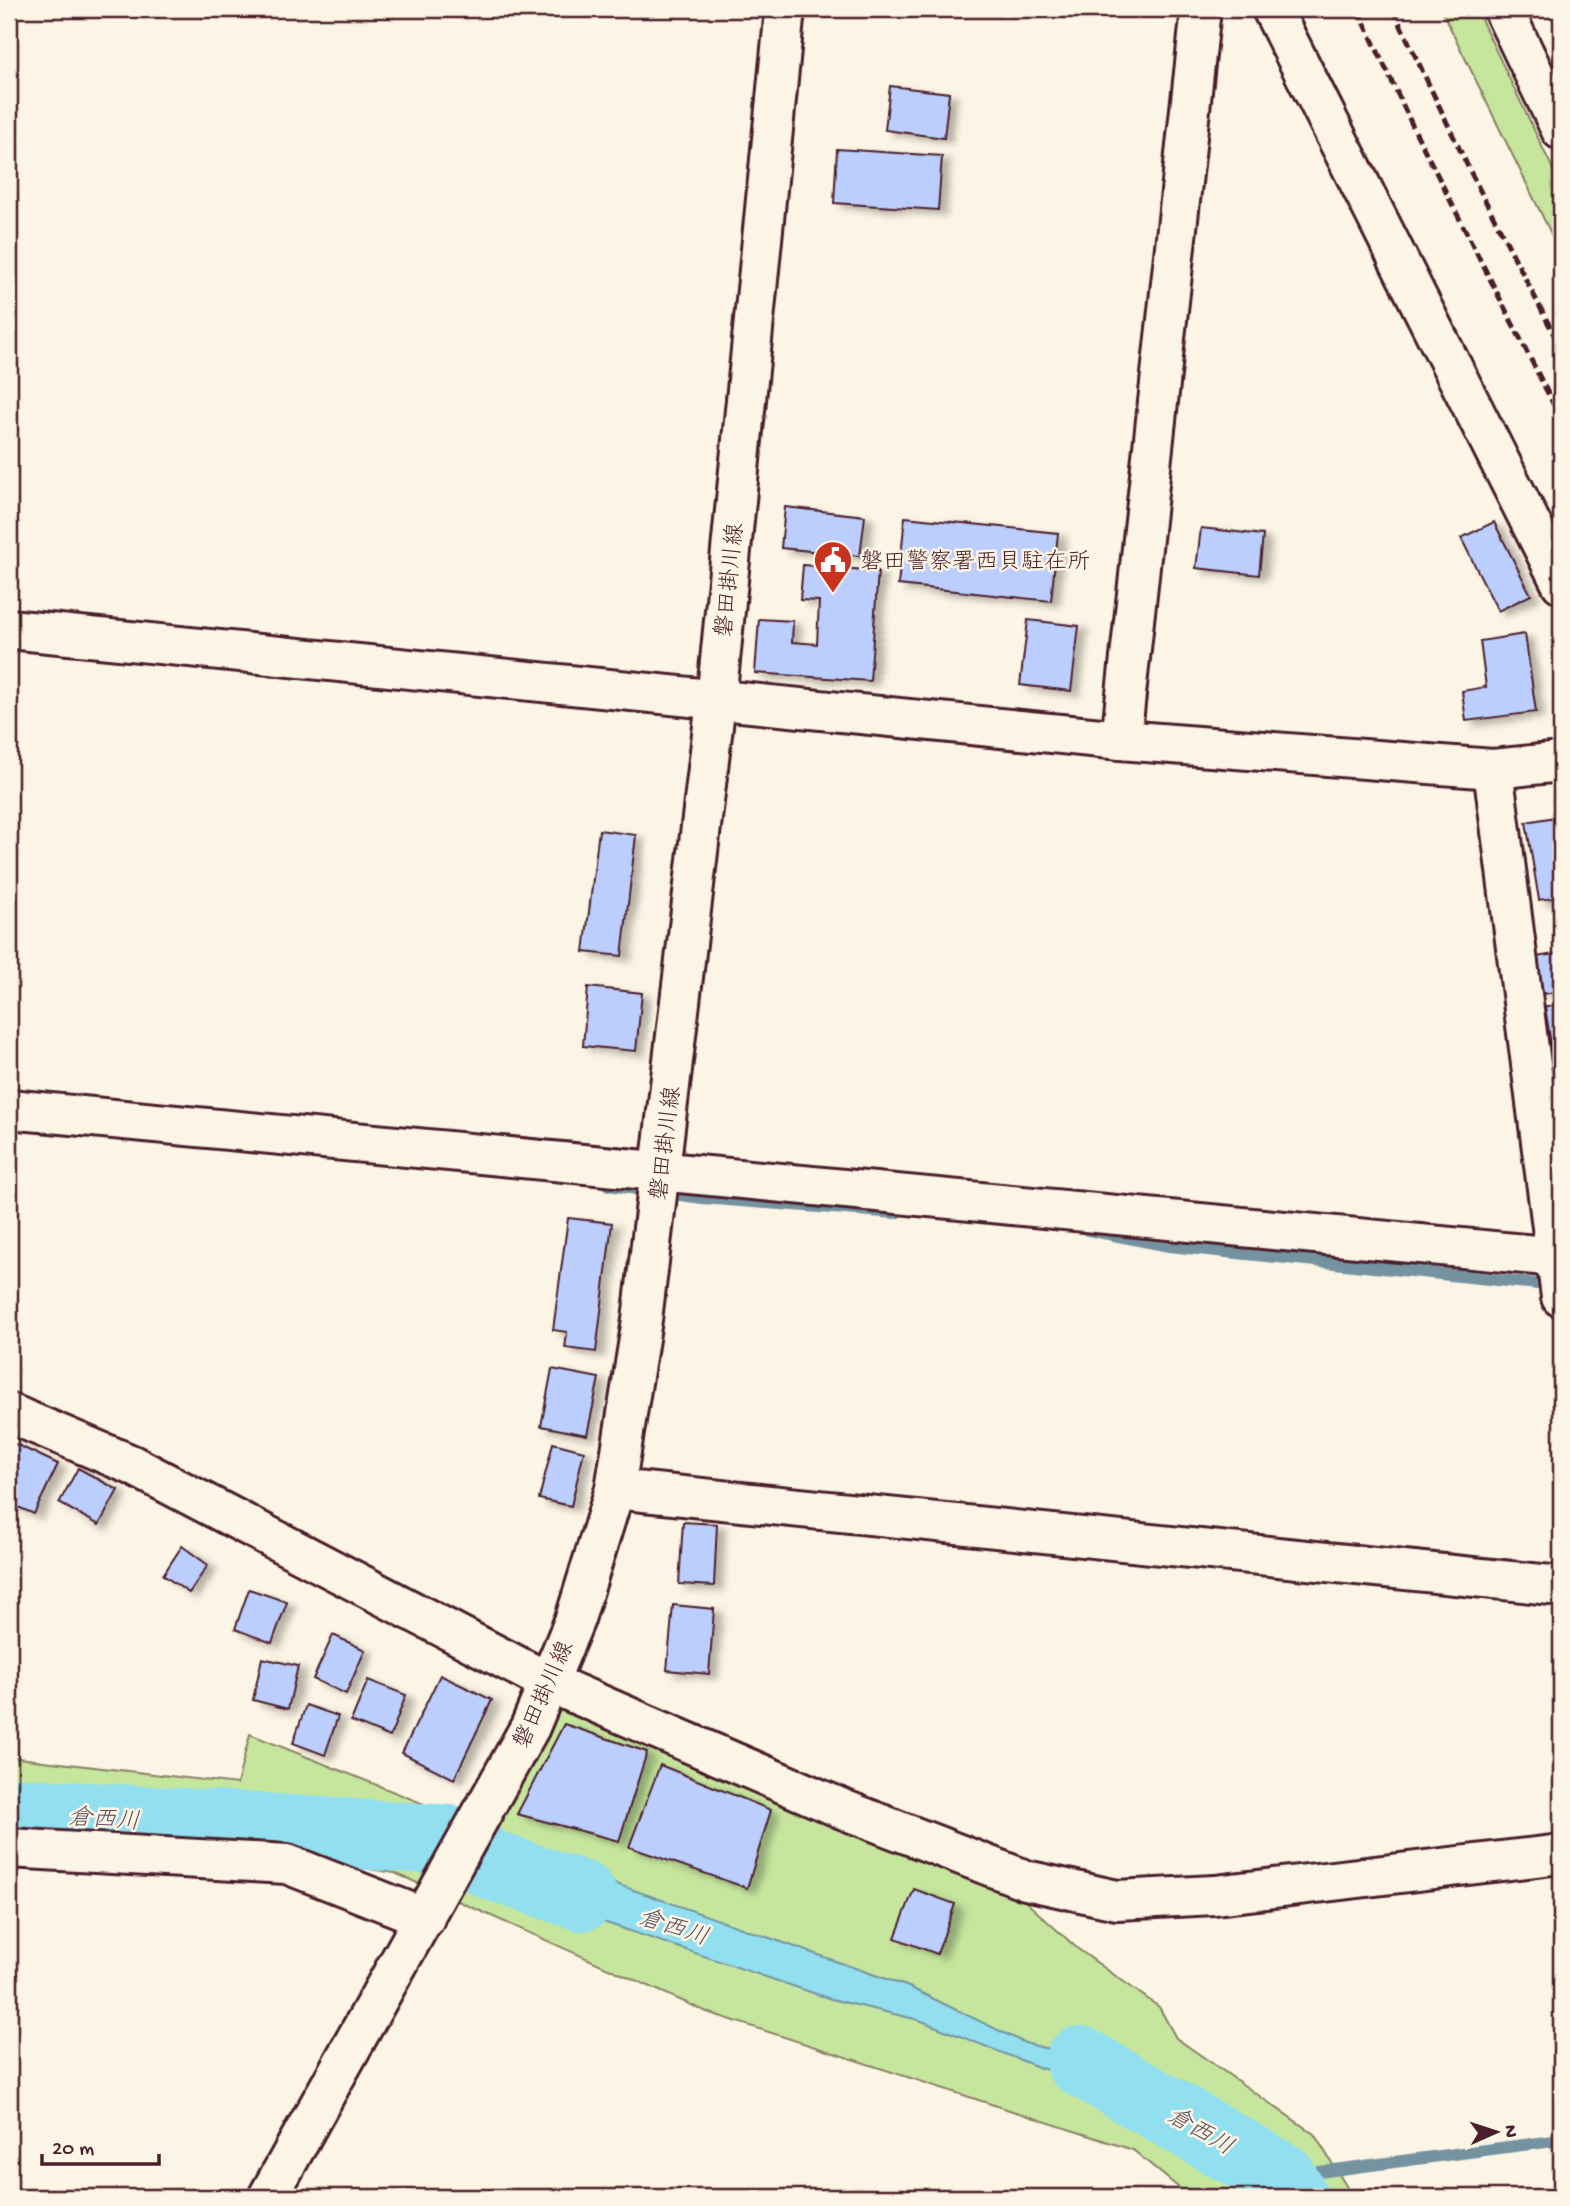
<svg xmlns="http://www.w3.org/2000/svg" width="1570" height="2206" font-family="'Gochi Hand','Klee One',sans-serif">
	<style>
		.green { fill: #c6e69e; stroke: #888264; stroke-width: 2 }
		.water { fill: #91dfef; stroke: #7592a1; stroke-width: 2 }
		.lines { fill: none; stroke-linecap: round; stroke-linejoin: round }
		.stream { stroke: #7592a1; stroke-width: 12 }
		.river { stroke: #91dfef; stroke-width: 70 }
		.building { fill: #bbcefe; stroke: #4a1f2b; stroke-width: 2; filter: url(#shadow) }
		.minor-casing { stroke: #4a1f2b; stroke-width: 44 }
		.major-casing { stroke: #4a1f2b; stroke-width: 44 }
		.minor { stroke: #fcf5e5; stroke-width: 38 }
		.major { stroke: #fcf5e5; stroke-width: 38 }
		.rail { stroke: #4a1f2b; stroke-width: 5; stroke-dasharray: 10 5; stroke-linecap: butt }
		.labels { text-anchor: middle; stroke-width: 5; stroke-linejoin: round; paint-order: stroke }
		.poi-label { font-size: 23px; fill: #4a1f2b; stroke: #fcf5e5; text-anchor: start }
		.street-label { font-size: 23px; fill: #4a1f2b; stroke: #fcf5e5 }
		.water-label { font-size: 24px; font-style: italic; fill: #5c4f5c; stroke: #fcf5e5 }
	</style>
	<defs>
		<filter id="shadow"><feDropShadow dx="8" dy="4.5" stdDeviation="3.5" flood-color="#0004"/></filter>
	</defs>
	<rect width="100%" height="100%" fill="#fcf5e5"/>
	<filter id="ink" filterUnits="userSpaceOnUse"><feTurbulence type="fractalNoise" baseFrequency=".0143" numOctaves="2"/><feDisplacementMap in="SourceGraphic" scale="14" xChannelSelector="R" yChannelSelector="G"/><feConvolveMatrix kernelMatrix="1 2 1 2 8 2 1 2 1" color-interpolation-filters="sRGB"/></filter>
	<g filter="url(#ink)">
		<g class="green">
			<polygon points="1441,9 1476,9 1561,186 1561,254"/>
			<polygon points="550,1683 985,1865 1078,1949 1159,2007 1176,2038 1314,2134 1353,2197 1190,2197 1133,2150 707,2012 395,1873 240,1849 9,1837 9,1757 237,1784 250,1734 476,1825"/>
		</g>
		<polygon class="water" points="500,1843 909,1987 1025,2043 1134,2071 1165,2109 1038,2067 919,2020 831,1999 485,1882"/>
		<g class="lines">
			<g class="stream">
				<polyline points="608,1185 702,1198 896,1213"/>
				<polyline points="1088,1230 1169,1246 1557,1286"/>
				<polyline points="1281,2177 1561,2140"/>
			</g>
			<g class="river">
				<polyline points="9,1812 449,1840 494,1866 582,1896"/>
				<polyline points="1080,2061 1281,2177 1293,2197"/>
			</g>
		</g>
		<g class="building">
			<polygon points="890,86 949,93 944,138 885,130"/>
			<polygon points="837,149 942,156 938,210 834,203"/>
			<polygon points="785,507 865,516 860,556 781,548"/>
			<polygon points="905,517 1058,533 1051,601 898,585"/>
			<polygon points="1494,522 1531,595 1498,611 1461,538"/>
			<polygon points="1201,528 1263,535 1259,575 1196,568"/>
			<polygon points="803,565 878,571 870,681 755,673 759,619 793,621 792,642 817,644 819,601 800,600"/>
			<polygon points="1028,620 1079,626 1071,691 1020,685"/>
			<polygon points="1525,634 1536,712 1466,721 1462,691 1486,687 1480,641"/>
			<polygon points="1561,816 1561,897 1539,900 1526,822"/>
			<polygon points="599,830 636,835 622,956 584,952"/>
			<polygon points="1561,953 1561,991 1543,994 1536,957"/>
			<polygon points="588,987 642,993 636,1051 583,1046"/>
			<polygon points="1561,1004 1561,1050 1552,1051 1545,1007"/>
			<polygon points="568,1218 612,1223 596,1352 565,1348 567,1332 553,1330"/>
			<polygon points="552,1369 599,1378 587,1435 541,1426"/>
			<polygon points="9,1441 58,1464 34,1514 9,1503"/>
			<polygon points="553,1443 584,1451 571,1506 539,1499"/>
			<polygon points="78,1468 118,1490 99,1525 59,1503"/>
			<polygon points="683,1522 717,1524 714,1586 679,1584"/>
			<polygon points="182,1546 208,1565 189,1593 163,1575"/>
			<polygon points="249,1589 287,1602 272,1643 235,1629"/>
			<polygon points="673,1605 714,1609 709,1674 667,1670"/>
			<polygon points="333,1635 365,1650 346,1694 313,1679"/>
			<polygon points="262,1658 298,1666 288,1709 253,1700"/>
			<polygon points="440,1675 492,1700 454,1779 402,1753"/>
			<polygon points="368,1680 406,1695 390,1737 351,1721"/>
			<polygon points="306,1705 338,1716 325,1755 293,1743"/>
			<polygon points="564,1724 647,1752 619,1841 517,1814"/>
			<polygon points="660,1765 771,1810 747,1888 629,1847"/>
			<polygon points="914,1889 955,1904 937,1954 895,1938"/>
		</g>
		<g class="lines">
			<g class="minor-casing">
				<g id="minor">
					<polyline points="1272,9 1561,583"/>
					<polyline points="1503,9 1561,130"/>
					<polyline points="9,629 1121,740 1493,769 1561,762"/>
					<polyline points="1121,740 1201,9"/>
					<polyline points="1493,769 1561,1297"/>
					<polyline points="9,1109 1556,1257"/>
					<polyline points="9,1413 132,1465 550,1683 845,1810 1026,1880 1117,1900 1215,1895 1561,1854"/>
					<polyline points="615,1489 1561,1586"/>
					<polyline points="9,1848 287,1864 425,1918"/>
				</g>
			</g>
			<g class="major-casing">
				<polyline id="major" points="268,2197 530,1727 575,1619 615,1489 642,1320 716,701 785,9"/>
			</g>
			<use href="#minor" class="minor"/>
			<use href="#major" class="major"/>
			<g class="rail">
				<polyline points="1358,9 1414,129 1561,419"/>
				<polyline points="1393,9 1469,169 1561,348"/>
			</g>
		</g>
	</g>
	<defs>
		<g id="civic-pin" transform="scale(2.0125)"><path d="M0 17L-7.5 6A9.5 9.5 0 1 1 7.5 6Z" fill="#c8321e" stroke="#fcf5e5"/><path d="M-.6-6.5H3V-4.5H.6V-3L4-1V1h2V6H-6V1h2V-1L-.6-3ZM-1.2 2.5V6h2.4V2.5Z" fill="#fff"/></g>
	</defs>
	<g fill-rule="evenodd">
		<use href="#civic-pin" x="833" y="560"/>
	</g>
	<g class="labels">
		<g class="poi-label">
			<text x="860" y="568">磐田警察署西貝駐在所</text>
		</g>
		<g class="street-label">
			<text transform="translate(728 580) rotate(-84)" y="8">磐田掛川線</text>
			<text transform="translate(664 1143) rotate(-83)" y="8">磐田掛川線</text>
			<text transform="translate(542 1694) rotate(-66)" y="8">磐田掛川線</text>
		</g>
		<g class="water-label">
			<text transform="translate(104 1818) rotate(4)" y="8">倉西川</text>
			<text transform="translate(674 1926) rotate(18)" y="8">倉西川</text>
			<text transform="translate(1201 2130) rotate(30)" y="8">倉西川</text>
		</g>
	</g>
	<rect width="1570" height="2206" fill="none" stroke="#fcf5e5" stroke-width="35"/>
	<rect x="18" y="18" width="1535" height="2171" fill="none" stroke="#4a1f2b" stroke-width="2.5" filter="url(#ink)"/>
	<g transform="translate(1496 2132) rotate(87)" stroke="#fcf5e5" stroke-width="5" paint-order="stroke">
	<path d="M0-5L12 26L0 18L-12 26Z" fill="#4a1f2b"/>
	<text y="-10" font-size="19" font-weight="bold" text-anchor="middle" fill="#4a1f2b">N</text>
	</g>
	<path d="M42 2154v10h117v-10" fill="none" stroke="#4a1f2b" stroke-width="3.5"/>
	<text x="52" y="2154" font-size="21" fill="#4a1f2b" stroke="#fcf5e5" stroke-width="5" paint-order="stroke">20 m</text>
</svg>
